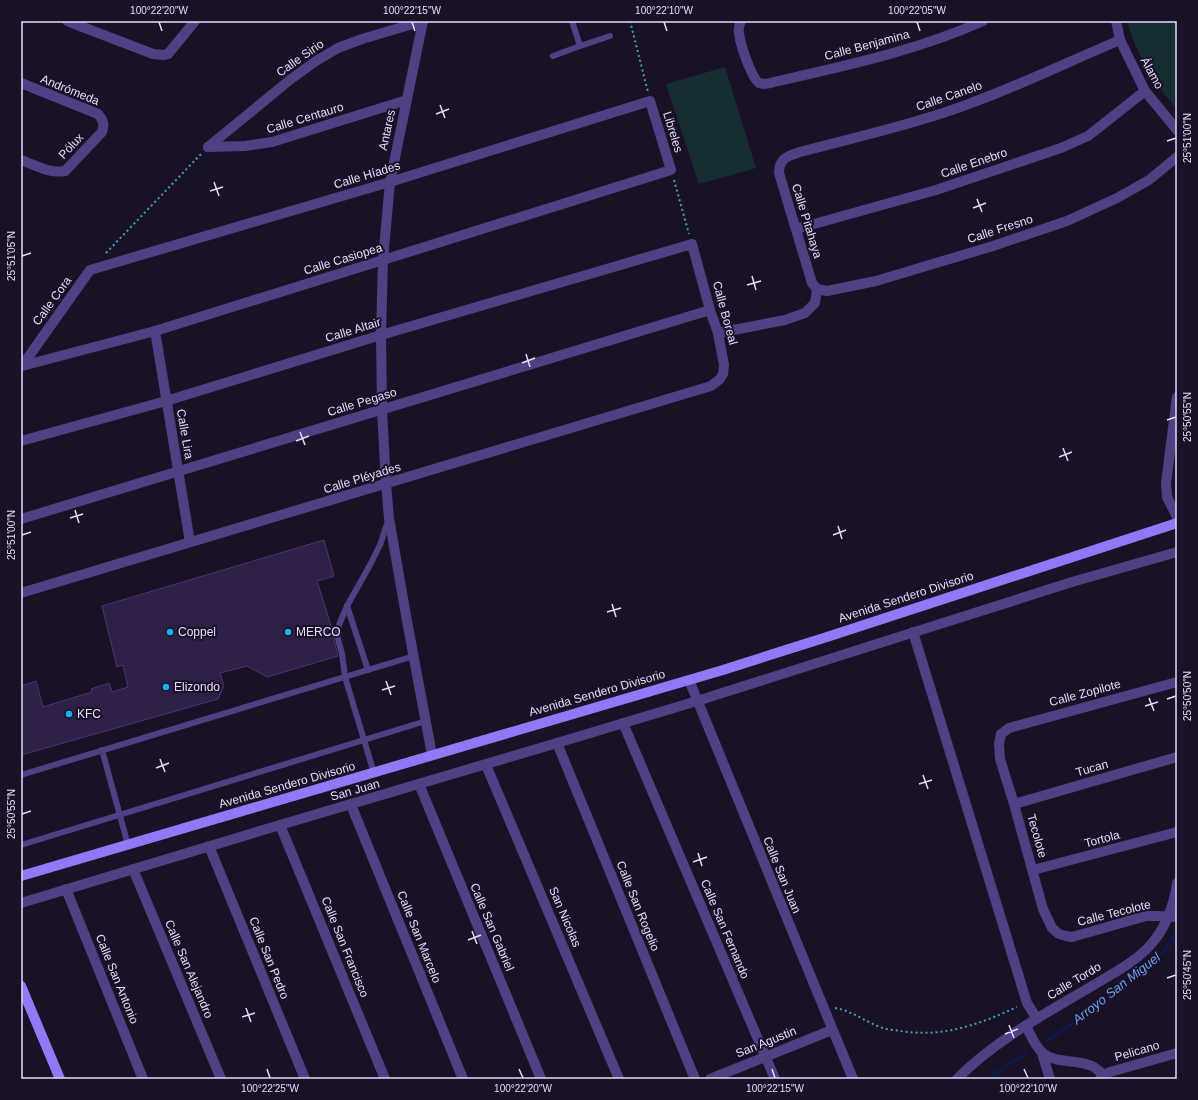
<svg xmlns="http://www.w3.org/2000/svg" width="1198" height="1100" font-family="Helvetica,sans-serif">
	<style>
		.green { fill: #152d31 }
		.lines { fill: none; stroke-linecap: round; stroke-linejoin: round }
		.stream { stroke: #0e1844; stroke-width: 3.5 }
		.building { fill: #2e1f47; stroke: #4b3371 }
		.path { stroke: #39a3b2; stroke-width: 2; stroke-dasharray: 2 3; stroke-linecap: butt }
		.lane { stroke: #4f4083; stroke-width: 6 }
		.street { stroke: #4f4083; stroke-width: 10 }
		.secondary { stroke: #9278f6; stroke-width: 10 }
		.ticks { fill: none; stroke: #e5dafd; stroke-width: 1.5 }
		.poi-dot { fill: #14b1ef; stroke: #191227; stroke-width: 1.5 }
		.labels { text-anchor: middle; stroke-width: 4; stroke-linejoin: round; paint-order: stroke }
		.street-label { font-size: 12px; fill: #e5dafd; stroke: #191227 }
		.poi-label { font-size: 12px; fill: #e5dafd; stroke: #191227; text-anchor: start }
		.water-label { font-size: 13px; font-style: italic; fill: #709ff5; stroke: #191227 }
		.neatline { fill: none; stroke: #e5dafd; stroke-width: 1.5 }
		.ticks-label { font-size: 10px; text-anchor: middle; fill: #e5dafd }
	</style>
	<rect width="100%" height="100%" fill="#191227"/>
	<g class="green">
		<path d="M1127 21H1177V109C1155 84 1136 54 1127 21Z"/>
		<polygon points="725,67 756,168 699,184 666,84"/>
	</g>
	<g class="lines">
		<g class="stream">
			<polyline points="1047,1041 1086,1014 1140,973 1165,950 1177,929"/>
			<polyline points="986,1079 1027,1053"/>
		</g>
	</g>
	<polygon class="building" points="324,540 334,576 317,581 333,632 333,636 338,656 267,677 247,666 220,673 224,686 218,699 21,755 21,686 36,681 43,707 92,692 91,689 109,683 112,692 128,687 123,665 117,667 102,606"/>
	<g class="lines">
		<g class="path">
			<polyline points="630,21 648,92"/>
			<polyline points="674,180 689,234"/>
			<polyline points="106,253 201,154"/>
			<path d="M835 1008C853 1011 867 1023 883 1028 889 1030 896 1030 901 1031 943 1038 980 1024 1017 1007"/>
		</g>
		<g class="lane">
			<polyline points="572,21 580,46 610,36"/>
			<polyline points="553,56 580,46"/>
			<polyline points="347,606 368,670"/>
			<polyline points="102,750 128,845"/>
			<polyline points="374,773 345,677 342,654 337,635 339,625 347,606 370,565 380,545 388,521"/>
			<polyline points="21,775 414,656"/>
			<polyline points="21,845 426,721"/>
		</g>
		<g class="street">
			<polyline points="67,21 153,54 163,55 168,54 195,21"/>
			<polyline points="423,21 390,182 383,260 381,335 382,410 386,484 389,518 407,621 432,755"/>
			<path d="M741 21C739 25 738 28 739 33 740 44 751 77 759 83L765 84C839 67 914 52 983 21"/>
			<polyline points="1116,21 1120,40 1145,91 1177,130"/>
			<path d="M21 83 98 114C103 120 105 124 102 132L65 171C50 174 35 165 21 160"/>
			<polygon points="650,101 671,170 383,260 155,331 22,366 90,270 390,182"/>
			<polyline points="208,147 291,79 316,61 338,48 362,39 423,21"/>
			<polyline points="208,147 245,146 272,142 407,100"/>
			<polyline points="796,229 936,190 1061,148 1088,136 1145,91"/>
			<path d="M817 289 812 283 779 173C779 158 788 156 800 152 849 139 898 128 946 112 1006 92 1063 64 1120 40"/>
			<polyline points="817,289 827,291 876,281 993,246 1067,221 1117,198 1149,180 1177,157"/>
			<polyline points="155,331 190,542"/>
			<polyline points="718,333 785,320 805,313 815,303 817,289"/>
			<polyline points="1177,397 1166,483 1167,497 1177,517"/>
			<polyline points="21,441 166,401 381,335 692,244 710,310 718,333 724,365 723,374 720,379 711,386 21,593"/>
			<polyline points="21,519 710,310"/>
			<polyline points="913,632 1027,1003 1037,1019"/>
			<polyline points="689,680 853,1079"/>
			<polyline points="1177,682 1009,728 1001,734 999,744 1000,759 1014,804 1043,909 1052,928 1059,934 1066,936 1072,937 1146,916 1156,916 1177,917"/>
			<polyline points="623,723 775,1079"/>
			<polyline points="557,743 695,1079"/>
			<polyline points="486,765 619,1079"/>
			<polyline points="419,784 541,1079"/>
			<polyline points="1014,804 1177,757"/>
			<polyline points="351,805 463,1079"/>
			<polyline points="280,825 385,1079"/>
			<polyline points="209,846 305,1079"/>
			<polyline points="133,869 221,1079"/>
			<polyline points="1033,870 1177,832"/>
			<polyline points="66,889 143,1079"/>
			<polyline points="21,903 280,825 557,743 697,701 1072,582 1177,552"/>
			<path d="M1026 1026C1031 1035 1035 1047 1043 1053 1056 1064 1077 1059 1092 1066 1096 1068 1100 1072 1104 1075"/>
			<polyline points="1042,1053 1050,1079"/>
			<polyline points="710,1079 832,1030"/>
			<path d="M957 1079C995 1040 1045 1014 1092 986 1113 973 1138 961 1153 942 1167 925 1174 904 1177 883"/>
			<polyline points="1100,1079 1104,1075 1110,1072 1177,1053"/>
		</g>
		<g class="secondary">
			<polyline points="21,876 723,670 830,636 1177,523"/>
			<polyline points="21,986 60,1079"/>
		</g>
	</g>
	<path class="ticks" d="M159 22 162 31M412 22 415 31M664 22 667 31M917 22 920 31M440 105 445 118M436 114 449 109M1167 141 1176 138M214 182 219 196M210 191 223 187M977 199 982 212M973 208 986 203M22 256 31 253M752 276 756 290M747 285 761 281M526 354 530 367M522 363 535 358M1167 420 1176 417M300 432 305 445M296 441 309 436M1063 448 1068 461M1059 457 1072 452M75 510 79 523M70 518 83 514M838 526 842 539M22 535 31 532M833 535 846 530M612 604 616 617M607 612 621 608M386 681 391 695M382 690 395 686M1149 698 1154 711M1167 699 1176 696M1145 706 1158 702M160 759 165 772M156 768 169 763M923 775 928 789M919 784 932 780M22 814 31 811M698 853 702 866M693 862 707 857M472 931 477 944M468 940 481 935M1167 978 1176 975M246 1008 251 1022M242 1017 255 1013M1009 1025 1014 1038M1005 1034 1018 1029M267 1069 270 1078M519 1069 523 1078M772 1069 775 1078M1024 1069 1028 1078"/>
	<g class="poi-dot">
		<circle cx="170" cy="632" r="4"/>
		<circle cx="288" cy="632" r="4"/>
		<circle cx="166" cy="687" r="4"/>
		<circle cx="69" cy="714" r="4"/>
	</g>
	<g class="labels">
		<g class="street-label">
			<text transform="translate(867 45) rotate(-15)" y="4">Calle Benjamina</text>
			<text transform="translate(300 58) rotate(-35)" y="4">Calle Sirio</text>
			<text transform="translate(1152 73) rotate(61)" y="4">Álamo</text>
			<text transform="translate(70 90) rotate(22)" y="4">Andrómeda</text>
			<text transform="translate(949 96) rotate(-19)" y="4">Calle Canelo</text>
			<text transform="translate(305 118) rotate(-17)" y="4">Calle Centauro</text>
			<text transform="translate(387 130) rotate(-78)" y="4">Antares</text>
			<text transform="translate(673 132) rotate(73)" y="4">Libreles</text>
			<text transform="translate(71 146) rotate(-47)" y="4">Pólux</text>
			<text transform="translate(974 163) rotate(-19)" y="4">Calle Enebro</text>
			<text transform="translate(367 175) rotate(-17)" y="4">Calle Híades</text>
			<text transform="translate(807 221) rotate(73)" y="4">Calle Pitahaya</text>
			<text transform="translate(1000 229) rotate(-18)" y="4">Calle Fresno</text>
			<text transform="translate(343 259) rotate(-17)" y="4">Calle Casiopea</text>
			<text transform="translate(52 301) rotate(-54)" y="4">Calle Cora</text>
			<text transform="translate(725 313) rotate(75)" y="4">Calle Boreal</text>
			<text transform="translate(353 330) rotate(-17)" y="4">Calle Altair</text>
			<text transform="translate(362 402) rotate(-17)" y="4">Calle Pegaso</text>
			<text transform="translate(185 434) rotate(80)" y="4">Calle Lira</text>
			<text transform="translate(362 478) rotate(-17)" y="4">Calle Pléyades</text>
			<text transform="translate(906 597) rotate(-18)" y="4">Avenida Sendero Divisorio</text>
			<text transform="translate(597 693) rotate(-16)" y="4">Avenida Sendero Divisorio</text>
			<text transform="translate(1085 693) rotate(-15)" y="4">Calle Zopilote</text>
			<text transform="translate(1092 768) rotate(-16)" y="4">Tucan</text>
			<text transform="translate(287 785) rotate(-16)" y="4">Avenida Sendero Divisorio</text>
			<text transform="translate(355 790) rotate(-16)" y="4">San Juan</text>
			<text transform="translate(1037 836) rotate(74)" y="4">Tecolote</text>
			<text transform="translate(1102 839) rotate(-15)" y="4">Tortola</text>
			<text transform="translate(782 875) rotate(68)" y="4">Calle San Juan</text>
			<text transform="translate(638 906) rotate(68)" y="4">Calle San Rogelio</text>
			<text transform="translate(1114 913) rotate(-14)" y="4">Calle Tecolote</text>
			<text transform="translate(565 917) rotate(67)" y="4">San Nicolas</text>
			<text transform="translate(492 927) rotate(67)" y="4">Calle San Gabriel</text>
			<text transform="translate(725 929) rotate(67)" y="4">Calle San Fernando</text>
			<text transform="translate(419 937) rotate(68)" y="4">Calle San Marcelo</text>
			<text transform="translate(345 947) rotate(68)" y="4">Calle San Francisco</text>
			<text transform="translate(269 958) rotate(68)" y="4">Calle San Pedro</text>
			<text transform="translate(189 969) rotate(67)" y="4">Calle San Alejandro</text>
			<text transform="translate(117 979) rotate(68)" y="4">Calle San Antonio</text>
			<text transform="translate(1074 981) rotate(-31)" y="4">Calle Tordo</text>
			<text transform="translate(766 1042) rotate(-22)" y="4">San Agustin</text>
			<text transform="translate(1137 1051) rotate(-16)" y="4">Pelicano</text>
		</g>
		<g class="poi-label">
			<text x="178" y="636">Coppel</text>
			<text x="296" y="636">MERCO</text>
			<text x="174" y="691">Elizondo</text>
			<text x="77" y="718">KFC</text>
		</g>
		<g class="water-label">
			<text transform="translate(1116 988) rotate(-38)" y="5">Arroyo San Miguel</text>
		</g>
	</g>
	<rect width="1198" height="1100" fill="none" stroke="#191227" stroke-width="44"/>
	<rect x="22" y="22" width="1154" height="1056" class="neatline"/>
	<g class="ticks-label">
		<text x="159" y="14">100°22'20"W</text>
		<text x="412" y="14">100°22'15"W</text>
		<text x="664" y="14">100°22'10"W</text>
		<text x="917" y="14">100°22'05"W</text>
		<text transform="translate(1187 138) rotate(-90)" y="4">25°51'00"N</text>
		<text transform="translate(11 256) rotate(-90)" y="4">25°51'05"N</text>
		<text transform="translate(1187 417) rotate(-90)" y="4">25°50'55"N</text>
		<text transform="translate(11 535) rotate(-90)" y="4">25°51'00"N</text>
		<text transform="translate(1187 696) rotate(-90)" y="4">25°50'50"N</text>
		<text transform="translate(11 814) rotate(-90)" y="4">25°50'55"N</text>
		<text transform="translate(1187 975) rotate(-90)" y="4">25°50'45"N</text>
		<text x="270" y="1092">100°22'25"W</text>
		<text x="523" y="1092">100°22'20"W</text>
		<text x="775" y="1092">100°22'15"W</text>
		<text x="1028" y="1092">100°22'10"W</text>
	</g>
</svg>
